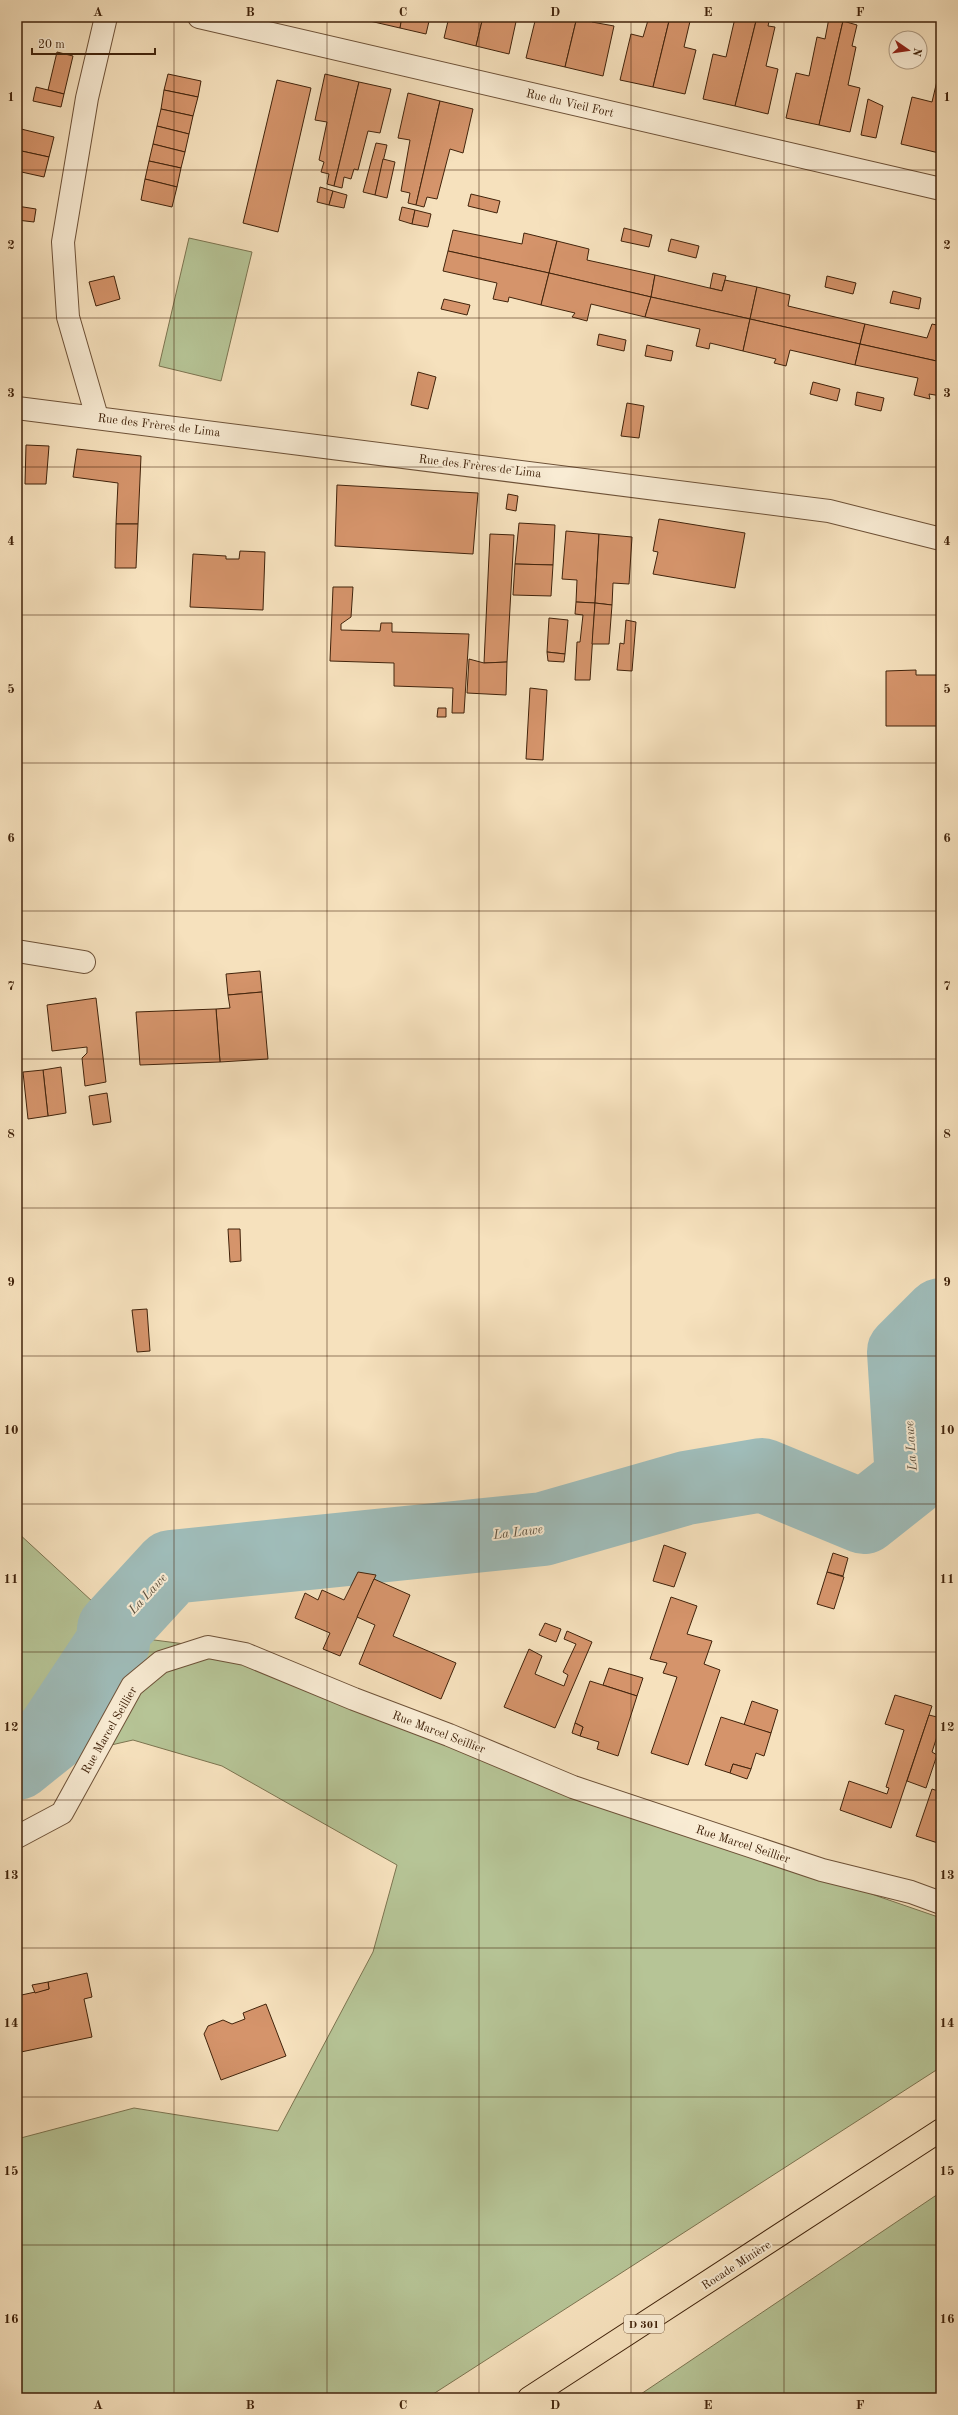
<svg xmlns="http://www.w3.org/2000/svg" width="958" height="2415" font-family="'Old Standard TT',serif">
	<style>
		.green { fill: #b6c496; stroke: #7c7450 }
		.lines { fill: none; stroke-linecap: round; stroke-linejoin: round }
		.river { stroke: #9fbcb9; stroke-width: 74 }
		.building { fill: #d5946b; stroke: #41230b }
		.minor-casing { stroke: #6e5238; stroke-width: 24 }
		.highway-casing { stroke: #41230b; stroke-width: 24 }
		.minor { stroke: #f9ecd4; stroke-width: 22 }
		.highway { stroke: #f6e1bd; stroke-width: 22 }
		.grid { fill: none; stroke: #41230b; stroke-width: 1; stroke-opacity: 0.55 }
		.labels { text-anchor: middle; stroke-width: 4; stroke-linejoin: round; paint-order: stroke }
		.shield { fill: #f9ecd4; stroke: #785f47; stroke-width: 1 }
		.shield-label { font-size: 11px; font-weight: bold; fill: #41230b }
		.street-label { font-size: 12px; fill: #41230b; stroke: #f9ecd4 }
		.water-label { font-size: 13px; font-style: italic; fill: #5d513f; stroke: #f9ecd4 }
		.neatline { fill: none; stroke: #41230b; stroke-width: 1.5 }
		.grid-label { font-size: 13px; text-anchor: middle; font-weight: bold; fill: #41230b }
	</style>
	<rect width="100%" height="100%" fill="#f6e1bd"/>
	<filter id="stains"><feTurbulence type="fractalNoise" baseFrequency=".005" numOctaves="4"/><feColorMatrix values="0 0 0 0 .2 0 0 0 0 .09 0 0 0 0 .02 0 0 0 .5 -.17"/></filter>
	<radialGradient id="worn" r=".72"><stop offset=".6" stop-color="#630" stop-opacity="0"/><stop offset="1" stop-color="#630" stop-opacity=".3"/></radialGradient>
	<g class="green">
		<polygon points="189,238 252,252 221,381 159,366"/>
		<polygon points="17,1532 131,1637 208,1647 880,1897 941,1918 941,2067 427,2398 17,2398 17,2139 134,2108 278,2131 373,1952 397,1865 222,1766 133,1740 98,1748 52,1735 17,1763"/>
		<polygon points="941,2192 941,2398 635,2398"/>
	</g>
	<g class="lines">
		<polyline class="river" points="17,1763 52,1735 113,1643 114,1629 171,1567 543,1529 686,1488 762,1475 864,1517 912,1479 904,1352 941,1315"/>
	</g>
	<g class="building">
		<polygon points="362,17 402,17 400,28 361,19"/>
		<polygon points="402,17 430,17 426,34 400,28"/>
		<polygon points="449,17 483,17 476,46 444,38"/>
		<polygon points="483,17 517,17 509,54 476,46"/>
		<polygon points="536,17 577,17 565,67 526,58"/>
		<polygon points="577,17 593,17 592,22 614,26 603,76 565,67"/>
		<polygon points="649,17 670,17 653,87 620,80 631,34 643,37"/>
		<polygon points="670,17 691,17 684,47 696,50 685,94 653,87"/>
		<polygon points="741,17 757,17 735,106 703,99 713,54 726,57 735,18 740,19"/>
		<polygon points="757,17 770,17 768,26 775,27 766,66 778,69 768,114 735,106"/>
		<polygon points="829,18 843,21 819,125 786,118 796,73 809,76 817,37 825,39"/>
		<polygon points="843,21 857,25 852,46 856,47 848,85 860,88 850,132 819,125"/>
		<polygon points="57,52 73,56 64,94 48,90"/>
		<polygon points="941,64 941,143 939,153 901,144 912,97 932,102"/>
		<polygon points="168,74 201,81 198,97 164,90"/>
		<polygon points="325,74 359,82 334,186 327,184 329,174 321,172 324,162 319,160 327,122 315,120"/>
		<polygon points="277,80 311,88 278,232 243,223"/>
		<polygon points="359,82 391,89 380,133 368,131 358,170 354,169 351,179 344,177 342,188 334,186"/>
		<polygon points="36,87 64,94 61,107 33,101"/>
		<polygon points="164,90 198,97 193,116 161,109"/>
		<polygon points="408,93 440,101 416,205 408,203 410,193 401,191 410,140 398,138"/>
		<polygon points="868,99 883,106 876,138 861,135"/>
		<polygon points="440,101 473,109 463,153 450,149 437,199 427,197 424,207 416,205"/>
		<polygon points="161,109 193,116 189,134 157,126"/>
		<polygon points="157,126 189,134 185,152 153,144"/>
		<polygon points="17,128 54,137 49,157 17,150"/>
		<polygon points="376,143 387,145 375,195 363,192"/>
		<polygon points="153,144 185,152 181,168 149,161"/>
		<polygon points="17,150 49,157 44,177 17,171"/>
		<polygon points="383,159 395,162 387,198 375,195"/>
		<polygon points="149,161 181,168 177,187 145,179"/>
		<polygon points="145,179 177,187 172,207 141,200"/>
		<polygon points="320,187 333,191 329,205 317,202"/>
		<polygon points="333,191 347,195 344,208 329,205"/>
		<polygon points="471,194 500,201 497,213 468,206"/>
		<polygon points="17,206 36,209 34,222 17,220"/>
		<polygon points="402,207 415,210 412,224 399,220"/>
		<polygon points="415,210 431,214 428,227 412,224"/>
		<polygon points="624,228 652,235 649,247 621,241"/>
		<polygon points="453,230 522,244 524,233 557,241 549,273 448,251"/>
		<polygon points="671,239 699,246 696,258 668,251"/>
		<polygon points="557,241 589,249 587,260 655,275 651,297 549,273"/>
		<polygon points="448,251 549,273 541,305 509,297 508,302 493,299 497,283 443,271"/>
		<polygon points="549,273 651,297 645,317 591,304 587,321 572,317 575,313 541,305"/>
		<polygon points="713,273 726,276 722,291 710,288"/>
		<polygon points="655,275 722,291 725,280 757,287 750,319 651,297"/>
		<polygon points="114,276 120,299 96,306 89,282"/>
		<polygon points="827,276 856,283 853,294 825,287"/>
		<polygon points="757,287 790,295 788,306 865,324 860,344 750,319"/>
		<polygon points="893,291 921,298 919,309 890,303"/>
		<polygon points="651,297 750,319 743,351 710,343 709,349 696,346 700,329 645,317"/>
		<polygon points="444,299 470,305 467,315 441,309"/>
		<polygon points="750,319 860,344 855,365 790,350 786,366 774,363 776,359 743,351"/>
		<polygon points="865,324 927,338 932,324 941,326 941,362 860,344"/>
		<polygon points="599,334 626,340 624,351 597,345"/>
		<polygon points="860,344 941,362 941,396 929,394 930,399 914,395 918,378 855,365"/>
		<polygon points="647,345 673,351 671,361 645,356"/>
		<polygon points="418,372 436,377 428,409 411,405"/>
		<polygon points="813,382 840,389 837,401 810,394"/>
		<polygon points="857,392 884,398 881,411 855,405"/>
		<polygon points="627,403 644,406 639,438 621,436"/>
		<polygon points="26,445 49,446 46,484 25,484"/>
		<polygon points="77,449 141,456 138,524 116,524 118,483 73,477"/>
		<polygon points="337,485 478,493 473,554 335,546"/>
		<polygon points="508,494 518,496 516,511 506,509"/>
		<polygon points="659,519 745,533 735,588 653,574 658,552 653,551"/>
		<polygon points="519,523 555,525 553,565 515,564"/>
		<polygon points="116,524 138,524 136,568 115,568"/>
		<polygon points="566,531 599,534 595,603 576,602 577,580 562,579"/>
		<polygon points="490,534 514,535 507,662 484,663"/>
		<polygon points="599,534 632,537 629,584 613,583 612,605 595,603"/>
		<polygon points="240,551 265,552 263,610 190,607 193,554 226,556 226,559 239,559"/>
		<polygon points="515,564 553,565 551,596 513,595"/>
		<polygon points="333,587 353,587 351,617 341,624 341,630 380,631 381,623 392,623 392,632 469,634 464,713 452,713 453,688 394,686 394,663 330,661"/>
		<polygon points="576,602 595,603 590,680 575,680 577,642 580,642 583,615 575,614"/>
		<polygon points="595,603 612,605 609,644 592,644"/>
		<polygon points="549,618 568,620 565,654 547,652"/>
		<polygon points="626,620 636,622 632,671 617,670 620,643 624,644"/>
		<polygon points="547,652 565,654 564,662 548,661"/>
		<polygon points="469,659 484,663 507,662 506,695 467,693"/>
		<polygon points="916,670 916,675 941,675 941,726 886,726 886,671"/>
		<polygon points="530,688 547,690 543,760 526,759"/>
		<polygon points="438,708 446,708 446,717 437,717"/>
		<polygon points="260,971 262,992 228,995 226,974"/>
		<polygon points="262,992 268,1059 220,1062 216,1009 230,1008 228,995"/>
		<polygon points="96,998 106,1082 85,1086 82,1058 87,1053 87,1047 52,1051 47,1005"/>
		<polygon points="216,1009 220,1062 140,1065 136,1012"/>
		<polygon points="61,1067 66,1113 48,1116 43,1070"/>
		<polygon points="43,1070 48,1116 28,1119 23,1072"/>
		<polygon points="107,1093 111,1122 93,1125 89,1096"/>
		<polygon points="228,1229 240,1229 241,1261 230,1262"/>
		<polygon points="147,1309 150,1351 137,1352 132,1310"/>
		<polygon points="664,1545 686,1553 674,1587 653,1581"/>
		<polygon points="833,1553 848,1558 843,1576 827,1572"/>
		<polygon points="358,1572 376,1575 340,1656 323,1649 330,1633 295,1618 305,1593 318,1600 322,1590 344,1600"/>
		<polygon points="827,1572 844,1577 834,1609 817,1604"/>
		<polygon points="374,1579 410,1595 393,1636 456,1663 441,1699 359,1664 375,1625 357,1617"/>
		<polygon points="671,1597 697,1606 687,1634 712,1641 704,1664 720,1670 688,1765 651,1753 677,1677 663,1673 667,1663 650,1659"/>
		<polygon points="545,1623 561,1629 556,1642 539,1635"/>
		<polygon points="567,1631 592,1642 555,1728 504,1707 529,1649 542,1656 535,1674 564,1686 568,1675 563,1672 576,1644 564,1639"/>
		<polygon points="609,1668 643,1678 637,1696 603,1685"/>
		<polygon points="590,1681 637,1696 618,1756 597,1749 599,1742 580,1736 583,1727 575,1723"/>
		<polygon points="895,1695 932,1706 891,1828 840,1810 849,1781 887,1794 889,1788 886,1787 904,1730 885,1724"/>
		<polygon points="752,1701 778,1710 771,1733 744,1725"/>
		<polygon points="929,1715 941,1718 941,1724 932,1752 937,1755 926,1788 907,1781"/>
		<polygon points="721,1717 771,1733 764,1756 756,1753 751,1769 733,1764 730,1773 705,1765"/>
		<polygon points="575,1723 583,1727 580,1736 572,1733"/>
		<polygon points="733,1764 751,1769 747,1779 730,1773"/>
		<polygon points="932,1789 941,1792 941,1844 916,1836"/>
		<polygon points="87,1973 92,1997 84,1999 92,2037 21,2052 17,2032 17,1996 49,1989 48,1982"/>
		<polygon points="48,1982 49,1989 35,1993 32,1985"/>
		<polygon points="266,2004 286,2056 221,2080 204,2034 208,2026 223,2020 232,2024 245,2019 243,2013"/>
	</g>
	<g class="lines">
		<g class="minor-casing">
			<g id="minor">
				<polyline points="199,17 941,189"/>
				<polyline points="17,408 829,511 941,539"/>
				<polyline points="97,417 68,317 63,242 87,98 106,17"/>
				<polyline points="17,951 84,962"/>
				<polyline points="17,1837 62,1813 132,1686 161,1662 208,1647 245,1654 354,1699 449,1735 573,1787 822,1870 911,1892 941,1903"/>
			</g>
		</g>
		<g class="highway-casing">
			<polyline id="highway" points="529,2398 941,2130"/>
		</g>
		<use href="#minor" class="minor"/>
		<use href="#highway" class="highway"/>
	</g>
	<path class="grid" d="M174 17V2398M327 17V2398M479 17V2398M631 17V2398M784 17V2398M17 170H941M17 318H941M17 467H941M17 615H941M17 763H941M17 911H941M17 1059H941M17 1208H941M17 1356H941M17 1504H941M17 1652H941M17 1800H941M17 1948H941M17 2097H941M17 2245H941"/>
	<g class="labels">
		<rect class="shield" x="624" y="2315" width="40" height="18" rx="3"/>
		<g class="shield-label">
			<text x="644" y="2328">D 301</text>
		</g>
		<g class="street-label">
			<text transform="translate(570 103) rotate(13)" y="4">Rue du Vieil Fort</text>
			<text transform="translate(159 425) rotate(7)" y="4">Rue des Frères de Lima</text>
			<text transform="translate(480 466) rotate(7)" y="4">Rue des Frères de Lima</text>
			<text transform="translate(109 1730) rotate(-60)" y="4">Rue Marcel Seillier</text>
			<text transform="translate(439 1732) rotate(21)" y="4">Rue Marcel Seillier</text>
			<text transform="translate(743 1844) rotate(18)" y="4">Rue Marcel Seillier</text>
			<text transform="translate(736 2265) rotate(-33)" y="4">Rocade Minière</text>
		</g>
		<g class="water-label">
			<text transform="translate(910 1446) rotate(-94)" y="5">La Lawe</text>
			<text transform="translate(518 1531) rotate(-7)" y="5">La Lawe</text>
			<text transform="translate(147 1593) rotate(-47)" y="5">La Lawe</text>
		</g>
	</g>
	<rect width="958" height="2415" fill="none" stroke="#f6e1bd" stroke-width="44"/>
	<g transform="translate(908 50) rotate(103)"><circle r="19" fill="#f9ecd4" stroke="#af9c84"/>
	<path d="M0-3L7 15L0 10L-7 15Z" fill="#8f2418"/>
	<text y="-6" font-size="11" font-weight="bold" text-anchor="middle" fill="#41230b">N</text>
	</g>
	<path d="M32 48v6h123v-6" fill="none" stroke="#41230b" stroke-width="2"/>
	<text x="38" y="48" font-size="12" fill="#41230b" stroke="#f9ecd4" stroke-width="3" paint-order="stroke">20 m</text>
	<rect x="22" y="22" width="914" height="2371" class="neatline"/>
	<g class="grid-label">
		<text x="98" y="16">A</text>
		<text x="250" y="16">B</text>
		<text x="403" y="16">C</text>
		<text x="555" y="16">D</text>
		<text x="708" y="16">E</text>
		<text x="860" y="16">F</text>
		<text x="11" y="101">1</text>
		<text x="947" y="101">1</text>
		<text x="11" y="249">2</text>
		<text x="947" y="249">2</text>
		<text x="11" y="397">3</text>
		<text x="947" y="397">3</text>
		<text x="11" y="545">4</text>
		<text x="947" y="545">4</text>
		<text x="11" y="693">5</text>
		<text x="947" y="693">5</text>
		<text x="11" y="842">6</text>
		<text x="947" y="842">6</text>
		<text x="11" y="990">7</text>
		<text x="947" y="990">7</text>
		<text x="11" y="1138">8</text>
		<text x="947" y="1138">8</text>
		<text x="11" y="1286">9</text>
		<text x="947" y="1286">9</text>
		<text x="11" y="1434">10</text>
		<text x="947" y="1434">10</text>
		<text x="11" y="1583">11</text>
		<text x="947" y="1583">11</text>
		<text x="11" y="1731">12</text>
		<text x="947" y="1731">12</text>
		<text x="11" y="1879">13</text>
		<text x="947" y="1879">13</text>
		<text x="11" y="2027">14</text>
		<text x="947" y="2027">14</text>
		<text x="11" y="2175">15</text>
		<text x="947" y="2175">15</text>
		<text x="11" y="2323">16</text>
		<text x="947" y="2323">16</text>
		<text x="98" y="2409">A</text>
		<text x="250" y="2409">B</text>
		<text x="403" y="2409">C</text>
		<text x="555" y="2409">D</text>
		<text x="708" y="2409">E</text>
		<text x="860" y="2409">F</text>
	</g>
	<rect width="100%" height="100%" filter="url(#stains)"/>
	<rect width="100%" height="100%" fill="url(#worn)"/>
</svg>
